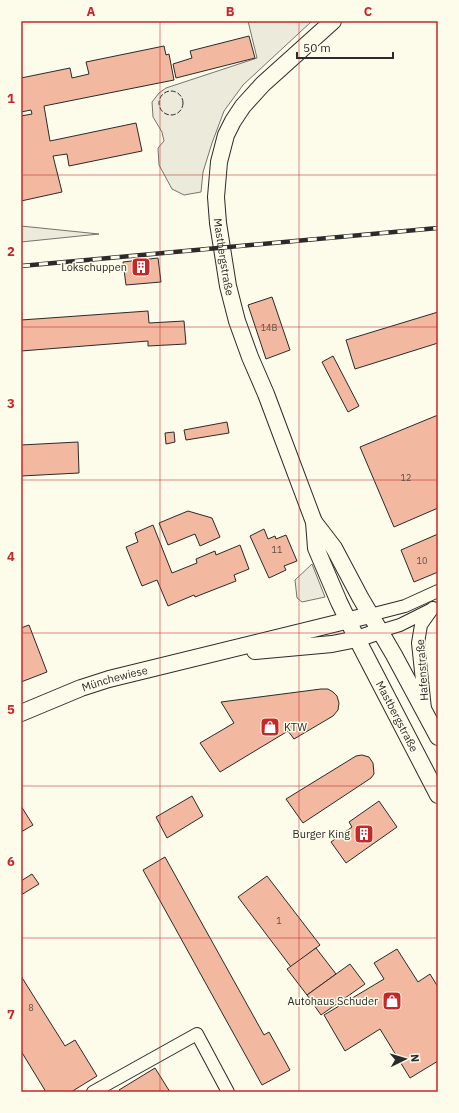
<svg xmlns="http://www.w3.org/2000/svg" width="459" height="1113" font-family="'IBM Plex Sans',sans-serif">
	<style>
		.green { fill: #ecebdb; stroke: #74746e }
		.building { fill: #f2b8a0; stroke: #2b2b2b }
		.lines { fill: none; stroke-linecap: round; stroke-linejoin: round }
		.minor-casing { stroke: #2b2b2b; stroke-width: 14 }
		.secondary-casing { stroke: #2b2b2b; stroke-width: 18 }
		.minor { stroke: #fdfbea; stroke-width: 12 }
		.secondary { stroke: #fdfbea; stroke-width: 16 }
		.rail-casing { stroke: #2b2b2b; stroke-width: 4.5 }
		.rail { stroke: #fdfbea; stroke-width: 3; stroke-dasharray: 9; stroke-linecap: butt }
		.fence { stroke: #2b2b2b; stroke-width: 1; stroke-dasharray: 5 2; stroke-linecap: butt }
		.grid { fill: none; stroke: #c62828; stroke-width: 1; stroke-opacity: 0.55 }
		.labels { text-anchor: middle; stroke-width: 3; stroke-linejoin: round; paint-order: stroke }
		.number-label { font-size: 9px; fill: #5d4e48 }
		.street-label { font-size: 11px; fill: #2b2b2b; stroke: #fdfbea }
		.poi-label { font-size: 11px; fill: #2b2b2b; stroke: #fdfbea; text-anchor: end }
		.neatline { fill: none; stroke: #c62828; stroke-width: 1.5 }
		.grid-label { font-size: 13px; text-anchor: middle; font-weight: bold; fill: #c62828 }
	</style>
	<rect width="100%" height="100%" fill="#fdfbea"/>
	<g class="green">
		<polygon points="248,21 312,21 243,85 224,111 212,143 203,172 201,192 184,195 172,189 159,165 158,148 164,141 162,132 153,117 152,102 159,93 166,88 257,58"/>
		<polygon points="21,226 99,234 21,242"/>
		<polygon points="312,564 325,597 302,602 297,598 295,580"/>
	</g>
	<g class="building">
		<polygon points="249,36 255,58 176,78 173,64 192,58 190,51"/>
		<polygon points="164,46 166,55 169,54 174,80 44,106 50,141 136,123 142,151 69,166 67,154 53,156 62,192 21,201 21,116 32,114 31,110 21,112 21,78 70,68 72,78 89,74 86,62"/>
		<polygon points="158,258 161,282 126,285 123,262"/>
		<polygon points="272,297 290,350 266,359 248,305"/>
		<polygon points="148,311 149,323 184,321 186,344 148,346 148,341 21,351 21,320"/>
		<polygon points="438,312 438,343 355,369 346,340"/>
		<polygon points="333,356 359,406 348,412 322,362"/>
		<polygon points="438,415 438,508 394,527 360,447"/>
		<polygon points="227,422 229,433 186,440 184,430"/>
		<polygon points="174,432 175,442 166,444 165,433"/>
		<polygon points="78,442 79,473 21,476 21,445"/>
		<polygon points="188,511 212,518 220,537 200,546 195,534 168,545 159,523"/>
		<polygon points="153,525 172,573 197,563 196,559 215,551 216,555 240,545 249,569 234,575 236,581 195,597 194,595 168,606 157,580 142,586 126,547 138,542 135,533"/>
		<polygon points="264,529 268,539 275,536 276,539 286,535 297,561 284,566 286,570 269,578 250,536"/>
		<polygon points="438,534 438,572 414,582 401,550"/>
		<polygon points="29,625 47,672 21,682 21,628"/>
		<polygon points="321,689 328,689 333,692 337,696 339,703 338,710 333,716 294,739 288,731 220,772 200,743 234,723 221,702"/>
		<polygon points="362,755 369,757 373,763 374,774 371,778 303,823 286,799 356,756"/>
		<polygon points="192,796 203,816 167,838 156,817"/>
		<polygon points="379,801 397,827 346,863 331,842 352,827 349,822"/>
		<polygon points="21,806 33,825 21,832"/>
		<polygon points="165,857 264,1035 269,1032 290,1070 262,1085 143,870"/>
		<polygon points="32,874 39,884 21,895 21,881"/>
		<polygon points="267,876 320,945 291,967 238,897"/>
		<polygon points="316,948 336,974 307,995 287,969"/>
		<polygon points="397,949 418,982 430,974 438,987 438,1061 410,1078 380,1029 345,1051 324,1015 384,979 374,963"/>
		<polygon points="350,964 365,984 321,1015 307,995"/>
		<polygon points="21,976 65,1046 75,1040 97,1076 71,1092 46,1092 21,1051"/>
		<polygon points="155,1068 170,1092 121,1092 119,1090"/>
	</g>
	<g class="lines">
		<g class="minor-casing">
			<g id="minor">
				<polyline points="370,615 405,606 438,591"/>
				<polyline points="380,631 400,625 430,610"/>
				<polyline points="425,709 418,643 421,625 433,608"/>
				<polyline points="93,1092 197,1034 228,1092"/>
			</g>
		</g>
		<g class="secondary-casing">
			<g id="secondary">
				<path id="s1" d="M333 21 263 84 243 106 233 121 226 135 219 162 216 197 218 223 228 286 237 321 250 357 266 394 314 522 316 548 339 602 357 639 438 795"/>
				<polyline points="314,522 334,548 360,597 394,655 438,737"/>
				<polyline points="255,651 332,644 357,639 380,631"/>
				<path id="s2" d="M21 713 81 688 109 679 370 615"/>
			</g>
		</g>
		<use href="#minor" class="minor"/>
		<use href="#secondary" class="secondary"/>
		<g class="rail-casing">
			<polyline id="rail" points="21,266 438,228"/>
		</g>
		<use href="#rail" class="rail"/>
		<circle class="fence" cx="171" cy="103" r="12"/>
	</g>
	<path class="grid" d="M160 21V1092M299 21V1092M21 175H438M21 327H438M21 480H438M21 633H438M21 786H438M21 938H438"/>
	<defs>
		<g id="building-square" transform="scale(1)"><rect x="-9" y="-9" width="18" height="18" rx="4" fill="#c62828" stroke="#fdfbea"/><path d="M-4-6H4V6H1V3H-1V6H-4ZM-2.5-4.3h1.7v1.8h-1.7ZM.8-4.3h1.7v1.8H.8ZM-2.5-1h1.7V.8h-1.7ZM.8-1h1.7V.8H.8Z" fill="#fff"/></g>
		<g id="shop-square" transform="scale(1)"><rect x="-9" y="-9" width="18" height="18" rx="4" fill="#c62828" stroke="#fdfbea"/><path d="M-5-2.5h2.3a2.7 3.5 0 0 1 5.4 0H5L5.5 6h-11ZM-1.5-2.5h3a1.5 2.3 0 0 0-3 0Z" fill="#fff"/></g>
	</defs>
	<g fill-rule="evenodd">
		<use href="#building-square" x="141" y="267"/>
		<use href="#shop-square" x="270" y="727"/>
		<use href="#building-square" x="364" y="834"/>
		<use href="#shop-square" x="392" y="1001"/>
	</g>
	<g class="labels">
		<g class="number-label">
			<text x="269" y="331">14B</text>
			<text x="406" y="481">12</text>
			<text x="277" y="553">11</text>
			<text x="422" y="564">10</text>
			<text x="279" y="924">1</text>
			<text x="31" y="1011">8</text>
		</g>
		<g class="street-label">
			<text dy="4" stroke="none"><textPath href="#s1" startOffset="281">Mastbergstraße</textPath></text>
			<text transform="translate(422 670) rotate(-94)" y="4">Hafenstraße</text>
			<text dy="4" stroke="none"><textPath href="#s2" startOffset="100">Münchewiese</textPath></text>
			<text dy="4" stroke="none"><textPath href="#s1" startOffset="775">Mastbergstraße</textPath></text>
		</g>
		<g class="poi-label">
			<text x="127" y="271">Lokschuppen</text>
			<text x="284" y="731" text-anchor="start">KTW</text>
			<text x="350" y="838">Burger King</text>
			<text x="378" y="1005">Autohaus Schuder</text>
		</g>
	</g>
	<rect width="459" height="1113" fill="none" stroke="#fdfbea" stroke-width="44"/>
	<g transform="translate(405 1059) rotate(85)" stroke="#fdfbea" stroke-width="3" paint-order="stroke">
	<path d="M0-3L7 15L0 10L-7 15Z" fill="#2b2b2b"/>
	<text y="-6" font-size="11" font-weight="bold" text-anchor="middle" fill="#2b2b2b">N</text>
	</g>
	<path d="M297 52v6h96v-6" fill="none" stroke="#2b2b2b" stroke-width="2"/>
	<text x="303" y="52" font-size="12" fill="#2b2b2b" stroke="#fdfbea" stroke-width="3" paint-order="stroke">50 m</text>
	<rect x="22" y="22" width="415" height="1069" class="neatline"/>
	<g class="grid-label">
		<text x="91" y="16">A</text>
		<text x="230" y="16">B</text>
		<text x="368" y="16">C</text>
		<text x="11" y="103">1</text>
		<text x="11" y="256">2</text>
		<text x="11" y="408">3</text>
		<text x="11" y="561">4</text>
		<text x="11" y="714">5</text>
		<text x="11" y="866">6</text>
		<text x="11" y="1019">7</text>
	</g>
</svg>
